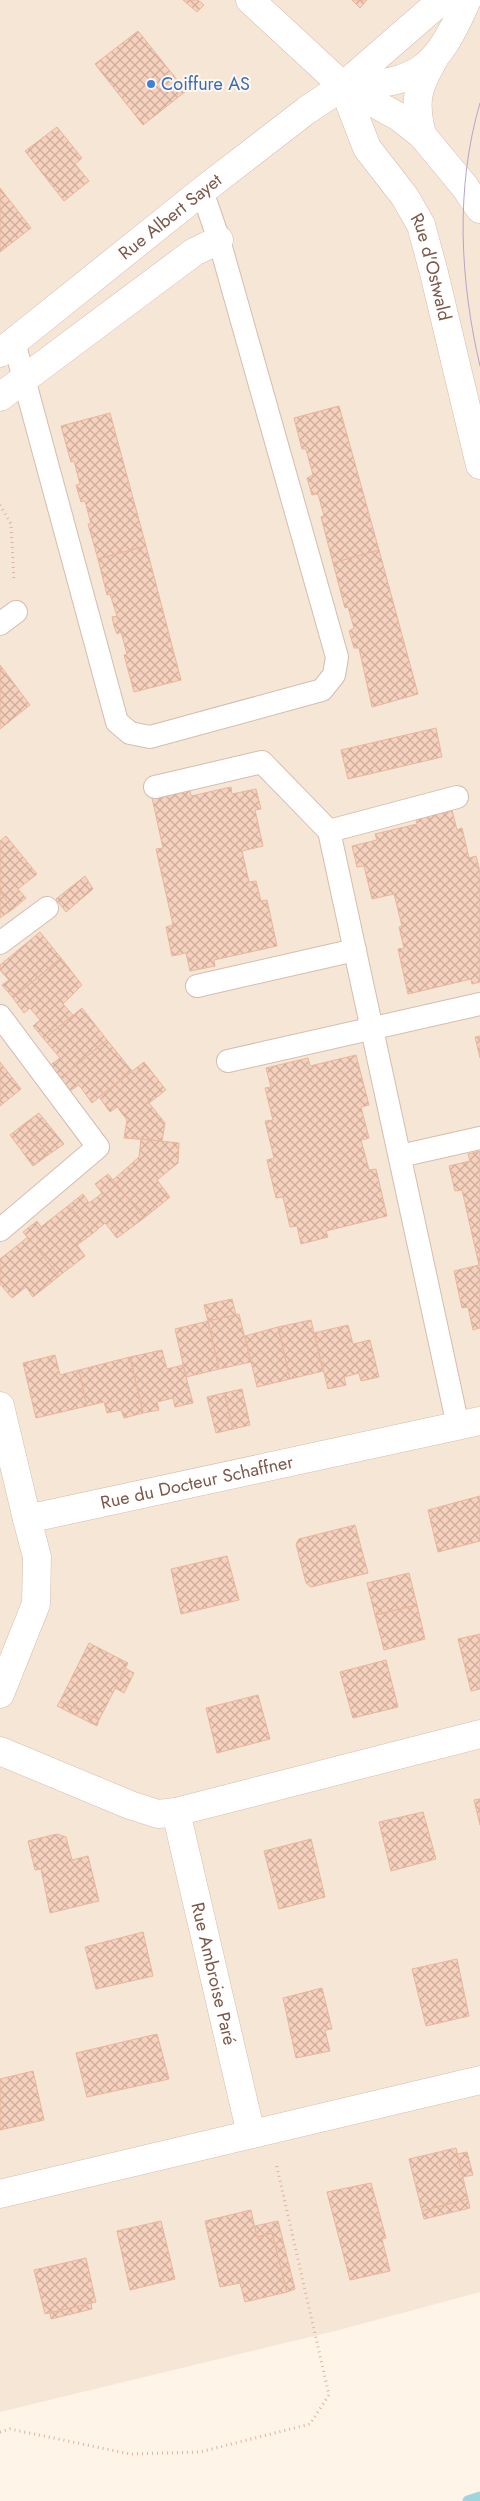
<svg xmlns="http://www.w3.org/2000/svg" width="480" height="2501" font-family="Jost,sans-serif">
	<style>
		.residential { fill: #f6e6d6 }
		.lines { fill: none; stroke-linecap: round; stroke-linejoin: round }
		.stream { stroke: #9fd6dd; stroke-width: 11 }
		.building { fill: url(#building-cross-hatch); stroke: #eab69c }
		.lane-casing { stroke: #d4bdaf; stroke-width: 24 }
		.street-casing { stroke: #d4bdaf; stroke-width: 29 }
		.secondary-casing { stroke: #d8bdab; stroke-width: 29 }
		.path { stroke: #dcb49f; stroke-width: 3; stroke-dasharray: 1 4; stroke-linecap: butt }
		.lane { stroke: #fff; stroke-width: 22 }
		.street { stroke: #fff; stroke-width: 28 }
		.secondary { stroke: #fff; stroke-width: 28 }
		.tram { stroke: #b6a4ca; stroke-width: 1 }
		.shop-dot { fill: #3f7fe0; stroke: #fff8f0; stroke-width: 2 }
		.labels { text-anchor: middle; stroke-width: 4; stroke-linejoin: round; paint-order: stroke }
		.shop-label { font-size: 18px; fill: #366cbe; stroke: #fff8f0; text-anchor: start }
		.street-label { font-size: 18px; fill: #7b5849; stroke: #fff8f0 }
	</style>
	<defs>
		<pattern id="building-cross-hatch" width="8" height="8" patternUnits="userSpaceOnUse" patternTransform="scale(1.25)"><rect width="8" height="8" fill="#f6d1bd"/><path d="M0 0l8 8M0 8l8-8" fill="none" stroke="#ccac9c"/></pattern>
	</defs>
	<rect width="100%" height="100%" fill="#fef4e8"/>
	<polygon class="residential" points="0,0 480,0 480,2292 339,2330 0,2412"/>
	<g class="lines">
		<polyline class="stream" points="468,2501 480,2497"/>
	</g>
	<g class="building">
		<polygon points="183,0 198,0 204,5 197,12"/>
		<polygon points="352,0 367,0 360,8"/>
		<polygon points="138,31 186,91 143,125 95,64"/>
		<polygon points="57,127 82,158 75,164 89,181 64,201 25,151"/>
		<polygon points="0,188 31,228 0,252"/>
		<polygon points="339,406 379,550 333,563 321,517 324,516 318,494 312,495 307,478 313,475 306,449 302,449 294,418"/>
		<polygon points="110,413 146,546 98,559 88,524 91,524 85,501 81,502 76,485 80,484 74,461 71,462 61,426"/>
		<polygon points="146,546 181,680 134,692 124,655 127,654 121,632 117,634 114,626 112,617 117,616 110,594 107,595 98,559"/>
		<polygon points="379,550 418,694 372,707 359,648 354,648 349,631 354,628 348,607 345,608 333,563"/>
		<polygon points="0,665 30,705 0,729"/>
		<polygon points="436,728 442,757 348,779 341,750"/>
		<polygon points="231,787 232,794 256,789 261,809 255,810 263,846 242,851 249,882 256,881 261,901 267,900 277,946 214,960 215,966 190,971 186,953 172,956 166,927 173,925 156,849 163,848 152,798 190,790 191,796"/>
		<polygon points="452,810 457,830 462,828 469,858 476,856 480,872 480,982 472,984 471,979 408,994 398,949 404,948 399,927 402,926 394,894 372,899 364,866 357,867 352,846 377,840 375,834 417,824 416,819"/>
		<polygon points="6,836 37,874 18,889 26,898 13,909 0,892 0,841"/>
		<polygon points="85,876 93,889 66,912 56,899"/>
		<polygon points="0,892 13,909 0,918"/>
		<polygon points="40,932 61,958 13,998 2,985 9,980 0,970 0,965"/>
		<polygon points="61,958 82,985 63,1004 73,1015 44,1039 33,1026 40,1020 30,1008 24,1013 13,998"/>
		<polygon points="82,1008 107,1040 58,1080 49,1066 60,1058 44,1039"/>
		<polygon points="480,1036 480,1058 475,1037"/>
		<polygon points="107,1040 132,1071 92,1103 79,1085 68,1092 58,1080"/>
		<polygon points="356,1055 369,1105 361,1107 369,1138 361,1140 369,1170 376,1169 387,1216 326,1231 328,1237 301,1244 297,1226 290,1227 283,1197 276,1198 267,1160 274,1158 265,1121 273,1120 265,1088 271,1087 266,1068 308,1058 310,1066"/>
		<polygon points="0,1062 21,1089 0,1106"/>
		<polygon points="144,1062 166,1090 149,1103 165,1123 162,1141 124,1138 127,1120 117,1107 110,1112 99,1097"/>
		<polygon points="39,1113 64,1144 48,1155 24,1124"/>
		<polygon points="24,1124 48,1155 33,1166 10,1135"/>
		<polygon points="141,1139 179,1143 178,1163 157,1180 170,1197 144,1218 113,1180 139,1157"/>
		<polygon points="480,1151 480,1328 473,1330 468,1307 462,1308 454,1271 479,1265 462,1190 455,1191 449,1166 470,1161 468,1154"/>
		<polygon points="108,1174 144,1218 117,1238 105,1223 92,1234 69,1205 83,1194 89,1203 96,1198 102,1193 95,1184"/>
		<polygon points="69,1205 92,1234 77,1245 85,1256 59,1276 23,1232 37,1221 41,1227"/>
		<polygon points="28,1237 59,1276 33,1297 26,1287 12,1298 0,1284 0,1259"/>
		<polygon points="232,1299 236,1315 208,1321 204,1305"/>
		<polygon points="239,1314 251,1362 219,1369 208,1321"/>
		<polygon points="311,1320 323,1371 290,1379 278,1327"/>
		<polygon points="208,1321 219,1369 186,1377 175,1329"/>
		<polygon points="348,1325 353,1344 370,1340 379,1377 361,1381 359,1373 344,1377 346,1385 328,1389 314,1333"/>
		<polygon points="278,1327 290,1379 257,1387 245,1336"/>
		<polygon points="162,1350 167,1369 183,1365 193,1403 175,1407 173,1398 157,1402 159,1410 143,1413 130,1357"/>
		<polygon points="55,1355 60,1375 79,1370 87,1406 36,1418 23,1363"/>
		<polygon points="130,1357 143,1413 124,1418 121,1410 107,1413 104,1402 87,1406 79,1370"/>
		<polygon points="242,1389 250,1425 233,1429 224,1393"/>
		<polygon points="224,1393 233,1429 216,1433 207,1397"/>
		<polygon points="480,1496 480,1541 438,1552 428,1510"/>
		<polygon points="355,1525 368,1573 311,1587 306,1583 296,1544 299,1539"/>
		<polygon points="227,1556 239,1600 181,1614 171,1569"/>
		<polygon points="409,1573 417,1605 375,1615 367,1583"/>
		<polygon points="417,1605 425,1639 384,1650 375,1615"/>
		<polygon points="480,1634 480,1689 471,1691 458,1639"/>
		<polygon points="89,1643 128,1663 99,1720 60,1701"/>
		<polygon points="386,1660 398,1707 353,1718 340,1672"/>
		<polygon points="125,1668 134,1673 124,1693 115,1688"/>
		<polygon points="258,1695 270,1739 217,1753 206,1708"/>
		<polygon points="60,1701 99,1720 97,1726 57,1706"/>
		<polygon points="480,1799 480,1825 474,1800"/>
		<polygon points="423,1812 436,1859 391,1871 379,1822"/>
		<polygon points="57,1834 66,1837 72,1860 88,1856 99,1901 50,1913 41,1869 35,1870 28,1841"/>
		<polygon points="311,1839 325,1897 279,1909 264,1851"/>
		<polygon points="143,1932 153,1976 96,1989 85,1947"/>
		<polygon points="457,1959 469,2016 426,2026 412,1969"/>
		<polygon points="322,1988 332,2029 325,2030 330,2051 296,2058 283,1998"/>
		<polygon points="157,2034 169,2079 87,2097 76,2053"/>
		<polygon points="33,2071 44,2120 0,2130 0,2079"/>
		<polygon points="456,2148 468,2199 422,2211 409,2159"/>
		<polygon points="467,2152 473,2175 463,2177 457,2154"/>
		<polygon points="371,2183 386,2238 382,2239 390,2271 350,2280 327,2192"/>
		<polygon points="468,2199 470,2208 424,2219 422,2211"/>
		<polygon points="251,2210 257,2237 272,2233 287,2292 245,2302 240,2283 220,2287 205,2221"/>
		<polygon points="161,2221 175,2279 130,2290 117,2231"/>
		<polygon points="278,2221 295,2289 287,2292 272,2233 257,2237 255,2226"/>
		<polygon points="86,2258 96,2302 45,2314 34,2270"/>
		<polygon points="91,2303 92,2309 51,2319 50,2313"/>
	</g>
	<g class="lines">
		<g class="lane-casing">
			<g id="lane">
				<polyline points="14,342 117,722 130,733 150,737 322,690 334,675 337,657 219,240 202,191"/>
				<polyline points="0,624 16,612"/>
				<polyline points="155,787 262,762 329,831 458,1426"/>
				<polyline points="329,831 457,797"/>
				<polyline points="0,943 47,908"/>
				<polyline points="197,986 355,950"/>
				<polyline points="0,1016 98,1147 0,1230"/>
				<polyline points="228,1061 480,1004"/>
				<polyline points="400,1156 480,1138"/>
			</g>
		</g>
		<g class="street-casing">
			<g id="street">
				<path d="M343 86C421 84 436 69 467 0"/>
				<path d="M422 135C414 103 416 90 433 61"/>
				<path id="s1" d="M0 353 202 191 307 110 343 86 442 0"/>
				<polyline points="0,397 194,252 219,240"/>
				<path id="s2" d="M0 1406 27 1519 480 1421"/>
				<polyline points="0,1694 36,1604 37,1557 27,1519"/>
				<polyline points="0,1751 130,1805 158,1814 176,1812 480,1734"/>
				<path id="s3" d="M176 1812 251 2134"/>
				<polyline points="0,2194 480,2080"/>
			</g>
		</g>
		<g class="secondary-casing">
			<g id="secondary">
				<polyline points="250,0 343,86 399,117 422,135 465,187 480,209"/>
				<path id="s4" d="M343 86 367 148 405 197 421 225 434 273 480 465"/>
			</g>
		</g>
		<g class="path">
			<polyline points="0,505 11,524 14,581"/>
			<polyline points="0,2432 10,2429 130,2454 200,2452 310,2424 329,2395 276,2163"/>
		</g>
		<use href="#lane" class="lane"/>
		<use href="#street" class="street"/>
		<use href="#secondary" class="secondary"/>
		<path class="tram" d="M480 103C455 188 460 281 480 366"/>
	</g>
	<circle class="shop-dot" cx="151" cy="84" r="5"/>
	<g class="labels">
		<g class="shop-label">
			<text x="161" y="90">Coiffure AS</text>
		</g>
		<g class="street-label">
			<text dy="6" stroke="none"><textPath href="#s1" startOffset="218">Rue Albert Sayet</textPath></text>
			<text dy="6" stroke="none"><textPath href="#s4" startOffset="204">Rue d'Ostwald</textPath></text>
			<text dy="6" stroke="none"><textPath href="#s2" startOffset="290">Rue du Docteur Schaffner</textPath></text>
			<text dy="6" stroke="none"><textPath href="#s3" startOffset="166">Rue Ambroise Paré</textPath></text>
		</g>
	</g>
</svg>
